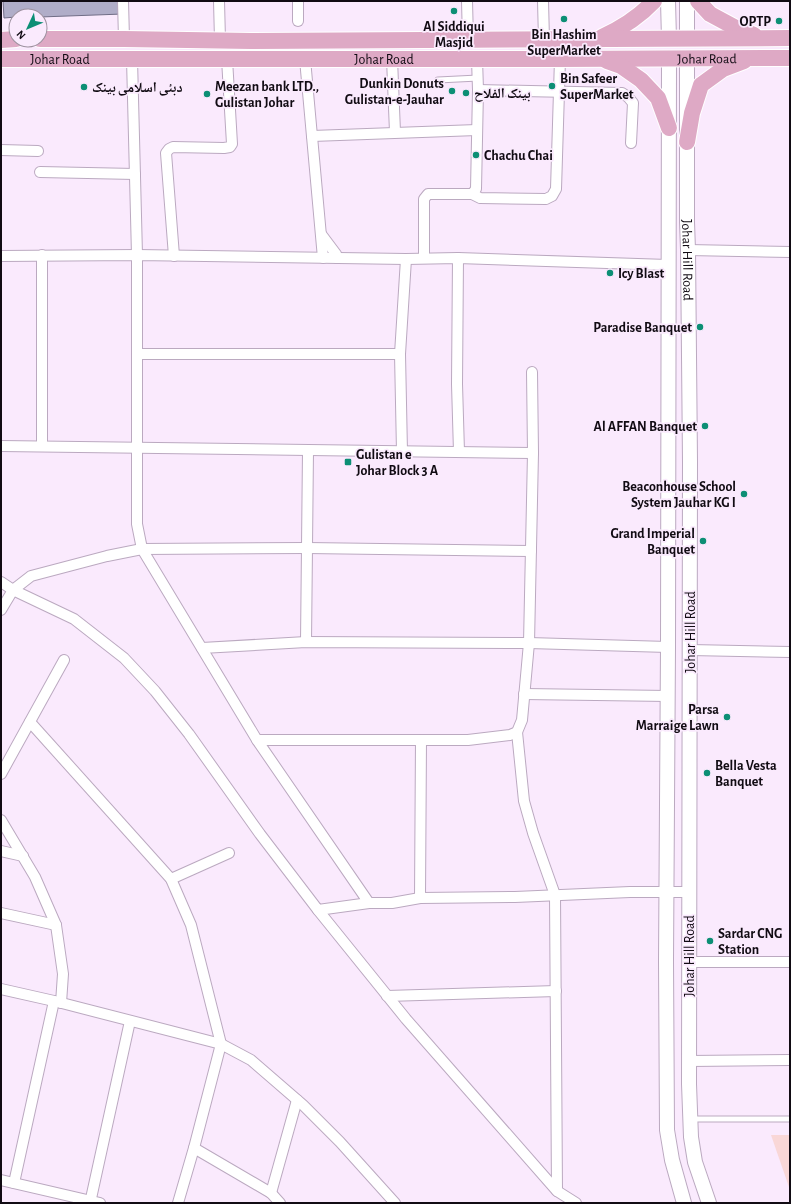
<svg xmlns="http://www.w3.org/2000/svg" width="791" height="1204" font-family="'Alegreya Sans','Noto Naskh Arabic',sans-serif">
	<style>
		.green { fill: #f9d7d7 }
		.building { fill: #b0adc8; stroke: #706d86 }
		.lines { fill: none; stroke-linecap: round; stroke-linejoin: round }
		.lane-casing { stroke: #bba9c0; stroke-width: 7 }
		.street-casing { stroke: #bba9c0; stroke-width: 12 }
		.secondary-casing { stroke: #bba9c0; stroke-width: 16 }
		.primary-casing { stroke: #fff; stroke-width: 18 }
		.lane { stroke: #fff; stroke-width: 5 }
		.street { stroke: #fff; stroke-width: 10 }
		.secondary { stroke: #fff; stroke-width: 14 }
		.primary { stroke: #dea9c5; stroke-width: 16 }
		.poi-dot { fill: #0c8f75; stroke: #faeafd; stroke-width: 1.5 }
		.labels { text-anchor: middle; stroke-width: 3.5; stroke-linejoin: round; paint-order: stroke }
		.poi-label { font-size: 14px; font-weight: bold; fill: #110b13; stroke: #faeafd; text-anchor: start }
		.street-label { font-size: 14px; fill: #110b13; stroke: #faeafd }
	</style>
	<rect width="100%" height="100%" fill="#faeafd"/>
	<polygon class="green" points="771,1135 790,1135 790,1190"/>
	<polygon class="building" points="3,1 122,1 123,14 40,17 16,16 16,17 4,18"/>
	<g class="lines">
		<g class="lane-casing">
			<g id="lane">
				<polyline points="438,80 478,78"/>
				<polyline points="691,1119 790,1119"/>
			</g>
		</g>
		<g class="street-casing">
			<g id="street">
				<polyline points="123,1 124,39"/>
				<polyline points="219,1 220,40"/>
				<polyline points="467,1 468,40"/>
				<polyline points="543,1 544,40"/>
				<polyline points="298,21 298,1"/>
				<polyline points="132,59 137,255 137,524 142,549 257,740 369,903 392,903 420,898 515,897 630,892 689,892"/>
				<polyline points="305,59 323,258"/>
				<polyline points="392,59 395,132"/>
				<polyline points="478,90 622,93 628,97 633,103 631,143"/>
				<polyline points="312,136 477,130"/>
				<polyline points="1,150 38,151"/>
				<polyline points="40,172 135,174"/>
				<polyline points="472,194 480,198 546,199 552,196 556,189 560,59"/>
				<polyline points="321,234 336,254 337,258"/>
				<polyline points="688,250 790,252"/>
				<polyline points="42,255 42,446"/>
				<polyline points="1,256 137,255 406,259 458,258 668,265"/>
				<polyline points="174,256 166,153 169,149 173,147 224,148 230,147 232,144 227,59"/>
				<polyline points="424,258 424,199 428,194 472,194 476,189 478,90 477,59"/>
				<polyline points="458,258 457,384 459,452"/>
				<polyline points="137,354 400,354"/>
				<polyline points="1,446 533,453"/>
				<polyline points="402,452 400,354 406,259"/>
				<polyline points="1,582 13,590 74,619 124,658 155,691 189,734 260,834 318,910 369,903"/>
				<polyline points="1,610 13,590 31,576 107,556 142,549 307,548 531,551"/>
				<polyline points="306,642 308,451"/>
				<polyline points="202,648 306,642 529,643 668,647"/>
				<polyline points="690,650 790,652"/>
				<polyline points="524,694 668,696"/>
				<polyline points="30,722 171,879 191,925 221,1044 194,1148 178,1203"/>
				<polyline points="517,732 524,801 533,833 555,895 557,1191 576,1203"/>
				<polyline points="257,740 468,740 510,735 517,732 522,720 529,643 533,453 532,372"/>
				<polyline points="1,774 64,660"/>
				<polyline points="1,820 35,877 56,925 63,974 61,1003"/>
				<polyline points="1,851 23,856"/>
				<polyline points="171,879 229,853"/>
				<polyline points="420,898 421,740"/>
				<polyline points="318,910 406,1019 557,1191"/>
				<polyline points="1,913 56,925"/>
				<polyline points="689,962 790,962"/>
				<polyline points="1,989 54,1001 221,1044 251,1060 303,1105 340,1142 395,1203"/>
				<polyline points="387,996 556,991"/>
				<polyline points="689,1061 790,1060"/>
				<polyline points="194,1148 271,1193 280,1203"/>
				<polyline points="1,1180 100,1203"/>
				<polyline points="14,1183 54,1001"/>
				<polyline points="271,1193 297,1100"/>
				<polyline points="90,1203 130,1021"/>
			</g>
		</g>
		<g class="secondary-casing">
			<g id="secondary">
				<polyline points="668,1 669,39"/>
				<polyline points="687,1 687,39"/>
				<polyline points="669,58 668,647 666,961 667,1130 672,1160 684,1203"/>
				<path id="s1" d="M687 58V222L688 250 690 461 689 1084 691 1137 695 1162 709 1203"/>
			</g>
		</g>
		<g class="primary-casing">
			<g id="primary">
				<polyline points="698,1 710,14 736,28 754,35"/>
				<path d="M602 37C622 28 639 17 654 1"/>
				<polyline points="40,39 124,39 251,41 790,38"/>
				<polyline points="1,40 16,39"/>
				<path id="s2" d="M1 59H560L790 58"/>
				<polyline points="607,61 621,66 641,80 658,98 669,128"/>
				<polyline points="687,142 692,113 701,85 723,69 744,61"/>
			</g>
		</g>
		<use href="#lane" class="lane"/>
		<use href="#street" class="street"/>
		<use href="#secondary" class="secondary"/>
		<use href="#primary" class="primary"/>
	</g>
	<g class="poi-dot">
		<circle cx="454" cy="11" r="4"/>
		<circle cx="564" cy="19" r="4"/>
		<circle cx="779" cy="21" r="4"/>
		<circle cx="552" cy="86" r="4"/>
		<circle cx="84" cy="87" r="4"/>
		<circle cx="452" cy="91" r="4"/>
		<circle cx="466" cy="93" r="4"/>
		<circle cx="207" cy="94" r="4"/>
		<circle cx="476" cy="155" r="4"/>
		<circle cx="610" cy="273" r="4"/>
		<circle cx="700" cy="327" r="4"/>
		<circle cx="705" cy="426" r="4"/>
		<rect x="344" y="458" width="8" height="8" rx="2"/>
		<circle cx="744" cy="494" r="4"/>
		<circle cx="703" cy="541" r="4"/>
		<circle cx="727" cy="717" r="4"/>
		<circle cx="707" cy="773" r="4"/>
		<circle cx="710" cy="941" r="4"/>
	</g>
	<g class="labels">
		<g class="poi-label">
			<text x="771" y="26" text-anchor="end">OPTP</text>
			<text x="454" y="31" text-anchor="middle">Al Siddiqui<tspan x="454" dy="16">Masjid</tspan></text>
			<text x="564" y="39" text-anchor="middle">Bin Hashim<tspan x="564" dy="16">SuperMarket</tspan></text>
			<text x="560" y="83">Bin Safeer<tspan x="560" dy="16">SuperMarket</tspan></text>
			<text x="444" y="88" text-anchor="end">Dunkin Donuts<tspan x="444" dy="16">Gulistan-e-Jauhar</tspan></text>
			<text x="215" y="91">Meezan bank LTD.,<tspan x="215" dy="16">Gulistan Johar</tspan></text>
			<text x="92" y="92">دبئی اسلامی بینک</text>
			<text x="474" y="98">بینک الفلاح</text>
			<text x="484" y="160">Chachu Chai</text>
			<text x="618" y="278">Icy Blast</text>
			<text x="692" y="332" text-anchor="end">Paradise Banquet</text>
			<text x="697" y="431" text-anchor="end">Al AFFAN Banquet</text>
			<text x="356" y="459">Gulistan e<tspan x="356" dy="16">Johar Block 3 A</tspan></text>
			<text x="736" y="491" text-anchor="end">Beaconhouse School<tspan x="736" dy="16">System Jauhar KG I</tspan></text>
			<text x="695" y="538" text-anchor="end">Grand Imperial<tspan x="695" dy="16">Banquet</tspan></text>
			<text x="719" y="714" text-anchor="end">Parsa<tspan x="719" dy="16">Marraige Lawn</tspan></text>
			<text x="715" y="770">Bella Vesta<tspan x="715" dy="16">Banquet</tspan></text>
			<text x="718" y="938">Sardar CNG<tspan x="718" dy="16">Station</tspan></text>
		</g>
		<g class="street-label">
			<text dy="5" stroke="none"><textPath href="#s2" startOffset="706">Johar Road</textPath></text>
			<text dy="5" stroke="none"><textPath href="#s2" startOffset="59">Johar Road</textPath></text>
			<text dy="5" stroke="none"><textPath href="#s2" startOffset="383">Johar Road</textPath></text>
			<text dy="5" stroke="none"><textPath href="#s1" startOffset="202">Johar Hill Road</textPath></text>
			<text transform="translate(690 632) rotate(-90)" y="5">Johar Hill Road</text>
			<text transform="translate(689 956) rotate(-90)" y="5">Johar Hill Road</text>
		</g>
	</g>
	<rect width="791" height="1204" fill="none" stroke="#110b13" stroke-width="4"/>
	<g transform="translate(28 28) rotate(226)"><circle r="19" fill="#faeafd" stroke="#9d919f"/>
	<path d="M0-3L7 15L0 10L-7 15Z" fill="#0c8f75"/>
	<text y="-6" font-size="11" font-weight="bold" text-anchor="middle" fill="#110b13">N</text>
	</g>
</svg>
